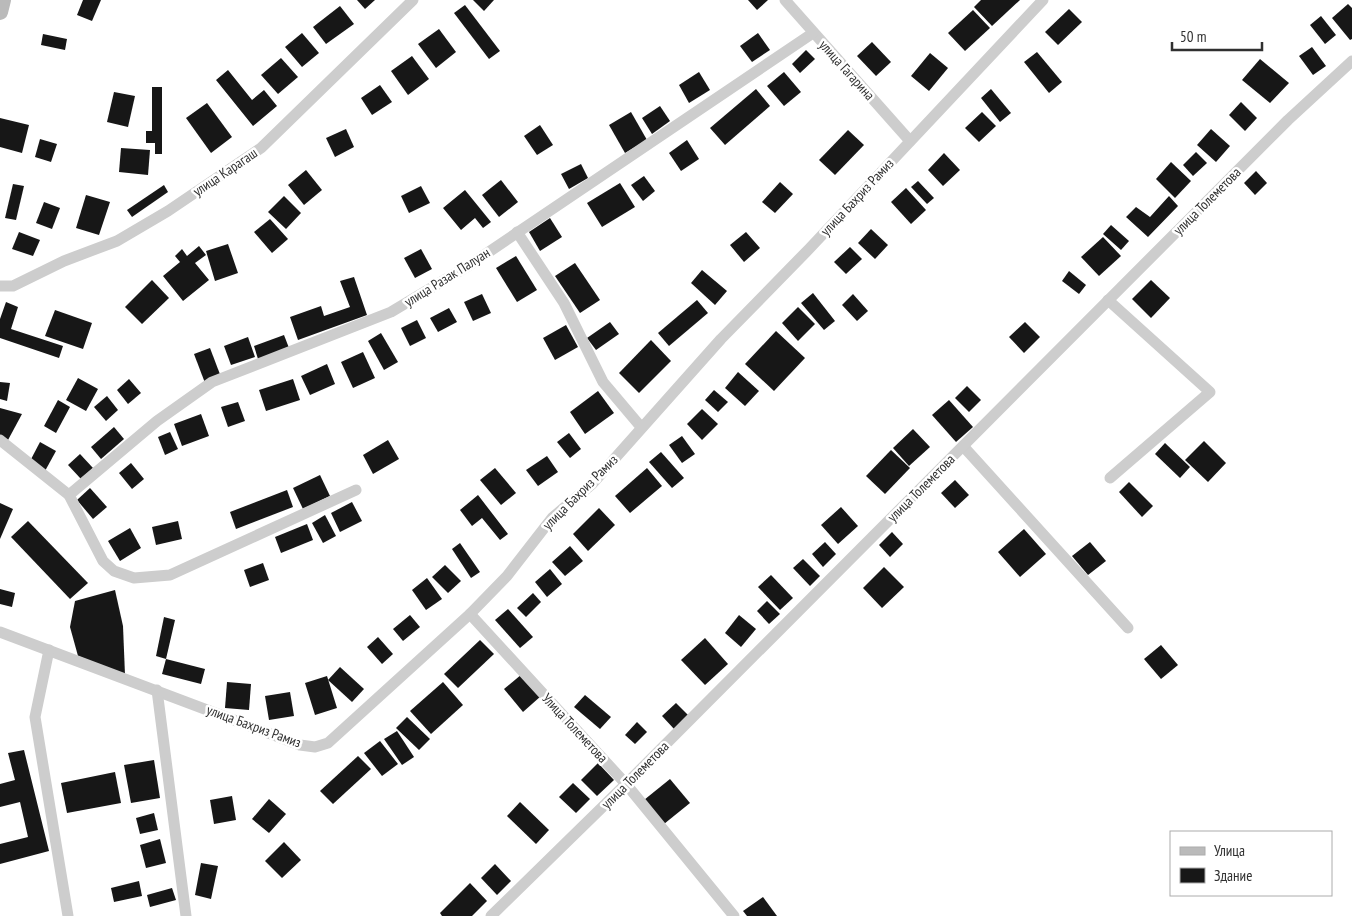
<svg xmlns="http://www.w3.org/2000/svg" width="1352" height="916" font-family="'PT Sans Narrow',sans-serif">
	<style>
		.building { fill: #171717 }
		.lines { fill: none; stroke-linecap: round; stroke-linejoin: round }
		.street { stroke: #cdcdcd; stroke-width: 11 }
		.secondary { stroke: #bababa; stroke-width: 16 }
		.labels { text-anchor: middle; stroke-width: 5; stroke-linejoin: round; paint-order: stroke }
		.street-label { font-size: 14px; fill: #303030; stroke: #fff }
	</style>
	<rect width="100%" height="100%" fill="#fff"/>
	<g class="building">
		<polygon points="83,0 101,0 92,21 77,15"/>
		<polygon points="357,0 375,0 365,9"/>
		<polygon points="473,0 494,0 484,11"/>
		<polygon points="748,0 768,0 757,10"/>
		<polygon points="981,0 1020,0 992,26 974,7"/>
		<polygon points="1348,4 1352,8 1352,39 1350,40 1332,18"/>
		<polygon points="465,5 500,51 489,59 454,13"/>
		<polygon points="340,6 354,24 326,44 313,27"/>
		<polygon points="1069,9 1082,22 1058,45 1045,32"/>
		<polygon points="973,10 990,28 965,51 948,33"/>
		<polygon points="1321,16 1336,35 1325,44 1310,25"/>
		<polygon points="439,29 456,52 436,68 418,44"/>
		<polygon points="302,33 319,53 302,67 285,47"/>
		<polygon points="758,33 770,50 752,62 740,46"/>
		<polygon points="43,34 67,39 65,50 41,45"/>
		<polygon points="872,42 891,62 876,76 857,56"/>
		<polygon points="1312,47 1326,66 1313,75 1299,56"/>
		<polygon points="806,50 815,59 800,73 792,64"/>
		<polygon points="1037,52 1062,82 1049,93 1024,62"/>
		<polygon points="930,53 948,68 929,91 911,76"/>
		<polygon points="412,56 429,79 408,95 391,71"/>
		<polygon points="281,58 298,77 278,94 261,75"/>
		<polygon points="1260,59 1289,83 1270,103 1242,80"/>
		<polygon points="228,70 252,100 264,90 277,106 253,126 216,80"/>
		<polygon points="699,72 710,90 689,103 679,85"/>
		<polygon points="784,72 801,92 784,106 767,86"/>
		<polygon points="380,85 392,102 372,115 361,98"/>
		<polygon points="152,87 162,87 162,154 155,154 155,143 146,143 146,131 152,131"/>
		<polygon points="756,89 770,106 725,145 710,128"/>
		<polygon points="991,89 1011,113 1000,122 981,98"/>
		<polygon points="114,92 135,96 128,127 107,122"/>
		<polygon points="1241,102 1257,118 1245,131 1229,115"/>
		<polygon points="207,103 232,137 211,153 186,118"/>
		<polygon points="660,106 670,121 652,134 642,118"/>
		<polygon points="631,112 647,140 625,153 609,125"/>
		<polygon points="982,112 996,126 979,142 965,128"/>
		<polygon points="0,118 29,125 22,153 0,147"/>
		<polygon points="540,125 553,145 537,155 524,136"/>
		<polygon points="346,129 354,147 335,157 326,138"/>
		<polygon points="1211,129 1230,146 1216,162 1197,145"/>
		<polygon points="848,130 864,145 835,175 819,160"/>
		<polygon points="40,139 57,144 51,162 35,157"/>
		<polygon points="687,140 699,159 681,171 669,153"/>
		<polygon points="121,148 150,150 148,175 119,172"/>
		<polygon points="1196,152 1207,163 1193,176 1183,165"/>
		<polygon points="944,153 960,170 943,186 928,170"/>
		<polygon points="1171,162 1191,181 1175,198 1156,179"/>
		<polygon points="581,164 588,178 569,189 561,174"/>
		<polygon points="306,170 322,190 304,205 288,185"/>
		<polygon points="1256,171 1267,183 1255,195 1244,183"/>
		<polygon points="644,176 655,191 643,201 631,185"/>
		<polygon points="501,180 518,202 499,217 482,195"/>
		<polygon points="918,181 934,198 927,204 911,187"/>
		<polygon points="780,182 793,194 775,213 762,202"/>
		<polygon points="620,183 635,207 602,227 587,203"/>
		<polygon points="13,184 24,186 16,220 5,218"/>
		<polygon points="164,185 168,192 132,217 127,210"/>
		<polygon points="421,186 430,203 409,213 401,196"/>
		<polygon points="906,188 926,210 911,224 891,202"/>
		<polygon points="465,190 491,222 483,228 475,218 461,230 443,208"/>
		<polygon points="86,195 110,202 99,235 76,228"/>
		<polygon points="284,196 301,213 286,229 268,212"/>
		<polygon points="1169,196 1178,206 1148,237 1126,217 1136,207 1150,217"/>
		<polygon points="44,202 60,208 52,229 36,223"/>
		<polygon points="550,218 562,237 540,251 529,232"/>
		<polygon points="270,219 288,239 272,253 254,232"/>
		<polygon points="1111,225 1129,241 1121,250 1103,234"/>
		<polygon points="871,229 888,245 875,259 858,243"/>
		<polygon points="19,232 40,240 33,256 12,249"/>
		<polygon points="746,232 760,248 744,262 730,245"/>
		<polygon points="1103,237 1121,256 1099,276 1081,257"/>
		<polygon points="228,244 238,273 215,281 206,251"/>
		<polygon points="199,246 206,255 195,263 209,280 183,301 163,276 180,262 175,256 182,249 187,256"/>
		<polygon points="850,247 862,259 846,274 834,262"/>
		<polygon points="421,249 432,269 415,278 404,258"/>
		<polygon points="516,256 537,290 517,302 496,268"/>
		<polygon points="575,263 600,300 580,313 555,276"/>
		<polygon points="702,270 727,291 715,305 691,283"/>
		<polygon points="1069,271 1086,285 1079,294 1062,281"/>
		<polygon points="354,277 367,315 298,340 290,317 321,306 324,316 350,307 340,281"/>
		<polygon points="152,280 169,298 142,324 125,307"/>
		<polygon points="1151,280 1170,298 1151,318 1132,299"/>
		<polygon points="813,293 835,321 824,330 801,303"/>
		<polygon points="482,294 491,313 473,321 464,302"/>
		<polygon points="853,294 868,311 857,321 842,305"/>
		<polygon points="697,300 708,313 669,346 658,333"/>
		<polygon points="6,302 18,307 11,329 63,346 59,358 0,338 0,319"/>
		<polygon points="798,307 815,324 798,341 782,323"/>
		<polygon points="449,308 457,322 438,332 430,318"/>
		<polygon points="55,310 92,323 83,349 45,336"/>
		<polygon points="417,320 426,338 410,346 401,328"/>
		<polygon points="610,322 619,334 596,350 587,338"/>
		<polygon points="1025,322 1040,337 1024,353 1009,337"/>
		<polygon points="566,325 578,347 555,360 543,338"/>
		<polygon points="776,331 805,358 774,391 745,364"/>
		<polygon points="381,333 398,362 384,370 368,341"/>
		<polygon points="284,335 289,348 258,359 254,346"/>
		<polygon points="248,337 255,357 231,365 224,346"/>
		<polygon points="651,340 671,361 639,393 619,373"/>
		<polygon points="210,348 221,377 205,383 194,354"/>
		<polygon points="363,352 375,378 353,388 341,362"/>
		<polygon points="327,364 335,384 310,395 301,376"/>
		<polygon points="738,372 759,391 745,406 725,388"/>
		<polygon points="78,378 98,389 86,411 66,400"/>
		<polygon points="129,379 141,393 128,404 117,390"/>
		<polygon points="293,379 300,400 266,411 259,390"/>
		<polygon points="0,382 10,383 7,401 0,399"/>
		<polygon points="967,386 981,400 969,412 955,398"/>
		<polygon points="714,390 728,402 718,412 705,400"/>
		<polygon points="598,391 614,413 585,434 570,412"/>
		<polygon points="107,396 118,410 106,421 94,407"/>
		<polygon points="58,400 70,407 56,433 44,426"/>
		<polygon points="949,400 973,427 956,442 932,415"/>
		<polygon points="238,402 245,421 228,427 221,407"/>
		<polygon points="0,408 22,414 8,440 0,436"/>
		<polygon points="702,409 718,424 702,440 687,424"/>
		<polygon points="201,414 209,436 182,446 174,424"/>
		<polygon points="114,427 124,439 101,459 91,447"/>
		<polygon points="913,429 930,447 909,466 893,448"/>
		<polygon points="170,432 178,449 165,455 158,437"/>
		<polygon points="569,433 581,449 570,458 557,442"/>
		<polygon points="682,436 695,454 682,463 669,445"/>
		<polygon points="388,440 399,459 373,474 363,455"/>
		<polygon points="1204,441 1226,463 1208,482 1185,460"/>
		<polygon points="40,442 56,451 45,471 29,463"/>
		<polygon points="1165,443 1190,467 1180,478 1155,454"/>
		<polygon points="891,450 910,468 885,494 866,476"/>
		<polygon points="661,452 684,478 672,488 649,462"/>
		<polygon points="80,454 93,468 81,479 68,465"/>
		<polygon points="547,456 558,472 538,486 526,470"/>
		<polygon points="131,463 144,479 132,489 119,473"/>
		<polygon points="495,468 516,493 501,505 480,480"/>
		<polygon points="647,468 662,486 630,513 615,496"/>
		<polygon points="320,475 330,496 303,509 293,488"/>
		<polygon points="955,480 969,495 955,508 941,493"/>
		<polygon points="1129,482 1153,506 1142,517 1119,492"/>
		<polygon points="90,488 107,507 93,519 77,500"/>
		<polygon points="287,490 293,507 236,529 230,512"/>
		<polygon points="478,495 508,534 500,540 482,518 472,526 460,510"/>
		<polygon points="352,502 362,521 340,532 331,513"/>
		<polygon points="0,503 13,509 0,539"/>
		<polygon points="841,507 858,526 838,544 821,525"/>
		<polygon points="599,508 615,525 588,551 573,534"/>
		<polygon points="325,515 336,536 323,543 312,523"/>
		<polygon points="28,521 88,583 70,599 11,537"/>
		<polygon points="178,521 182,539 156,545 152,527"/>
		<polygon points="307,524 313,540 281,553 275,537"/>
		<polygon points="130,528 141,548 120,561 108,541"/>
		<polygon points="1024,529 1046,554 1020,577 998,552"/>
		<polygon points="892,532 903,544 890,557 879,545"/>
		<polygon points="825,542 836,554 823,567 812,554"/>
		<polygon points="1090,542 1106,561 1088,575 1072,556"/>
		<polygon points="460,543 480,572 471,578 452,549"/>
		<polygon points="570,546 583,561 565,576 552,562"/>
		<polygon points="803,559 820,576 810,586 793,568"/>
		<polygon points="263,563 269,580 250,587 244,570"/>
		<polygon points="445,565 461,581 448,593 432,577"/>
		<polygon points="884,567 904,587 882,608 863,588"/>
		<polygon points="550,569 562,584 547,597 535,582"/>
		<polygon points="771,575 793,598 780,610 758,587"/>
		<polygon points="427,578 442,599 426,610 412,590"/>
		<polygon points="0,589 15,593 12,607 0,604"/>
		<polygon points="115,590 123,626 125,675 78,656 70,627 75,601"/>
		<polygon points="533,593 541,602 526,617 517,608"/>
		<polygon points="767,601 780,614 769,624 757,611"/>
		<polygon points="508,609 533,637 520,648 495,620"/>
		<polygon points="410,615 420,627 403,641 393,629"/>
		<polygon points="739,615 756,629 741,647 725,633"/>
		<polygon points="164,617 175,620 166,659 156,656"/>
		<polygon points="378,637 393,654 382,664 367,647"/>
		<polygon points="705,638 728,664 705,685 681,660"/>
		<polygon points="480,640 494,654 458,688 444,674"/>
		<polygon points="1161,645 1178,665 1161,679 1144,659"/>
		<polygon points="166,659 205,669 201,684 162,674"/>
		<polygon points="340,667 364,689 352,702 328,680"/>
		<polygon points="522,674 541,696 523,712 504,689"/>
		<polygon points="327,676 337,708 315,715 305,683"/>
		<polygon points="227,682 251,684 249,710 225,708"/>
		<polygon points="443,682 463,705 431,734 410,711"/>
		<polygon points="290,692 294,716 269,720 265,696"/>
		<polygon points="585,695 611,717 600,729 574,707"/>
		<polygon points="676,703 689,716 675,730 662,716"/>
		<polygon points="407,717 430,739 419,750 396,728"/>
		<polygon points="637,722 647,732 635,744 625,735"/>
		<polygon points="397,731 414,757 402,765 384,739"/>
		<polygon points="380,741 398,764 382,776 364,753"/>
		<polygon points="24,750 49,851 0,864 0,844 28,837 20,802 0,807 0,784 15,780 8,753"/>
		<polygon points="358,756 371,769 333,804 320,791"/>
		<polygon points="154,760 160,798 131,803 124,765"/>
		<polygon points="598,763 614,780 597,796 581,780"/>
		<polygon points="115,772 121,803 67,813 61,783"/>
		<polygon points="670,779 690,803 664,824 644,800"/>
		<polygon points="573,783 590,799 576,813 559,797"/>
		<polygon points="232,796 236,820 214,824 210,800"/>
		<polygon points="269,799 286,814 269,833 252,819"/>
		<polygon points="520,802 549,830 536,844 507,816"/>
		<polygon points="154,813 158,830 140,834 136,818"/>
		<polygon points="160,839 166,863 146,868 140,845"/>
		<polygon points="284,842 301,860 282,878 265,861"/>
		<polygon points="201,863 218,866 211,899 195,895"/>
		<polygon points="495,864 511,881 497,895 481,878"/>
		<polygon points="139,881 142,896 114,902 111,888"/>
		<polygon points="470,883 487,901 472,916 442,916 440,913"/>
		<polygon points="172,888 176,900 150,907 147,895"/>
		<polygon points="763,897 777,916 747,916 743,911"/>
	</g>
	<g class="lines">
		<g class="street">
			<polyline points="785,0 910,141"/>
			<polyline points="517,232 564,303 603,382 641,427"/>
			<polyline points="0,286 13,286 64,261 117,241 168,211 261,148 413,0"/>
			<polyline points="1108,300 1210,392 1110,478"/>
			<polyline points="0,440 69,495 103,561 114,571 134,578 170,575 356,490"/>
			<polyline points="963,446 1128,628"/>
			<polyline points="69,495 157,421 212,382 391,312 468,266 813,33"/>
			<polyline points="470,614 626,784 734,916"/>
			<polyline points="0,632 300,745 315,747 328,743 470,614 507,576 552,518 592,484 721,339 809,249 1043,0"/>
			<polyline points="49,650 35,717 68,916"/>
			<polyline points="157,690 186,916"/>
			<polyline points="491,916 626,784 1288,120 1352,61"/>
		</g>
		<polyline class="secondary" points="0,12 3,0"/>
	</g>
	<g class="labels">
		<g class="street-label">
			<text transform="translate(847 70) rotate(48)" y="5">улица Гагарина</text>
			<text transform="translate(225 172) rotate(-34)" y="5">улица Карагаш</text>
			<text transform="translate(857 197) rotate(-47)" y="5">улица Бахриз Рамиз</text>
			<text transform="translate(1207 201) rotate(-45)" y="5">улица Толеметова</text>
			<text transform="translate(447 277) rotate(-32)" y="5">улица Разак Палуан</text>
			<text transform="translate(921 488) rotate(-45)" y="5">улица Толеметова</text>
			<text transform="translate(580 492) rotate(-45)" y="5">улица Бахриз Рамиз</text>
			<text transform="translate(254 726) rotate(20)" y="5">улица Бахриз Рамиз</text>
			<text transform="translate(575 728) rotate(47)" y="5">Улица Толеметова</text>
			<text transform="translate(635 775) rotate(-45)" y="5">улица Толеметова</text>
		</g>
	</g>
	<rect x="1170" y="831" width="162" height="65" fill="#ffffff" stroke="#acacac"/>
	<rect x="1180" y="847" width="25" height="8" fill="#bababa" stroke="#acacac"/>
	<text x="1214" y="856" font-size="15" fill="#303030">Улица</text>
	<rect x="1180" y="868" width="25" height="15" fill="#171717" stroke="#acacac"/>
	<text x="1214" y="881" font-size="15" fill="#303030">Здание</text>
	<path d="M1172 42v8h90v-8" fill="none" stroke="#303030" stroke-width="2.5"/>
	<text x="1180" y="42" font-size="15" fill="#303030" stroke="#ffffff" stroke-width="4" paint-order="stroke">50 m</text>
</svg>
